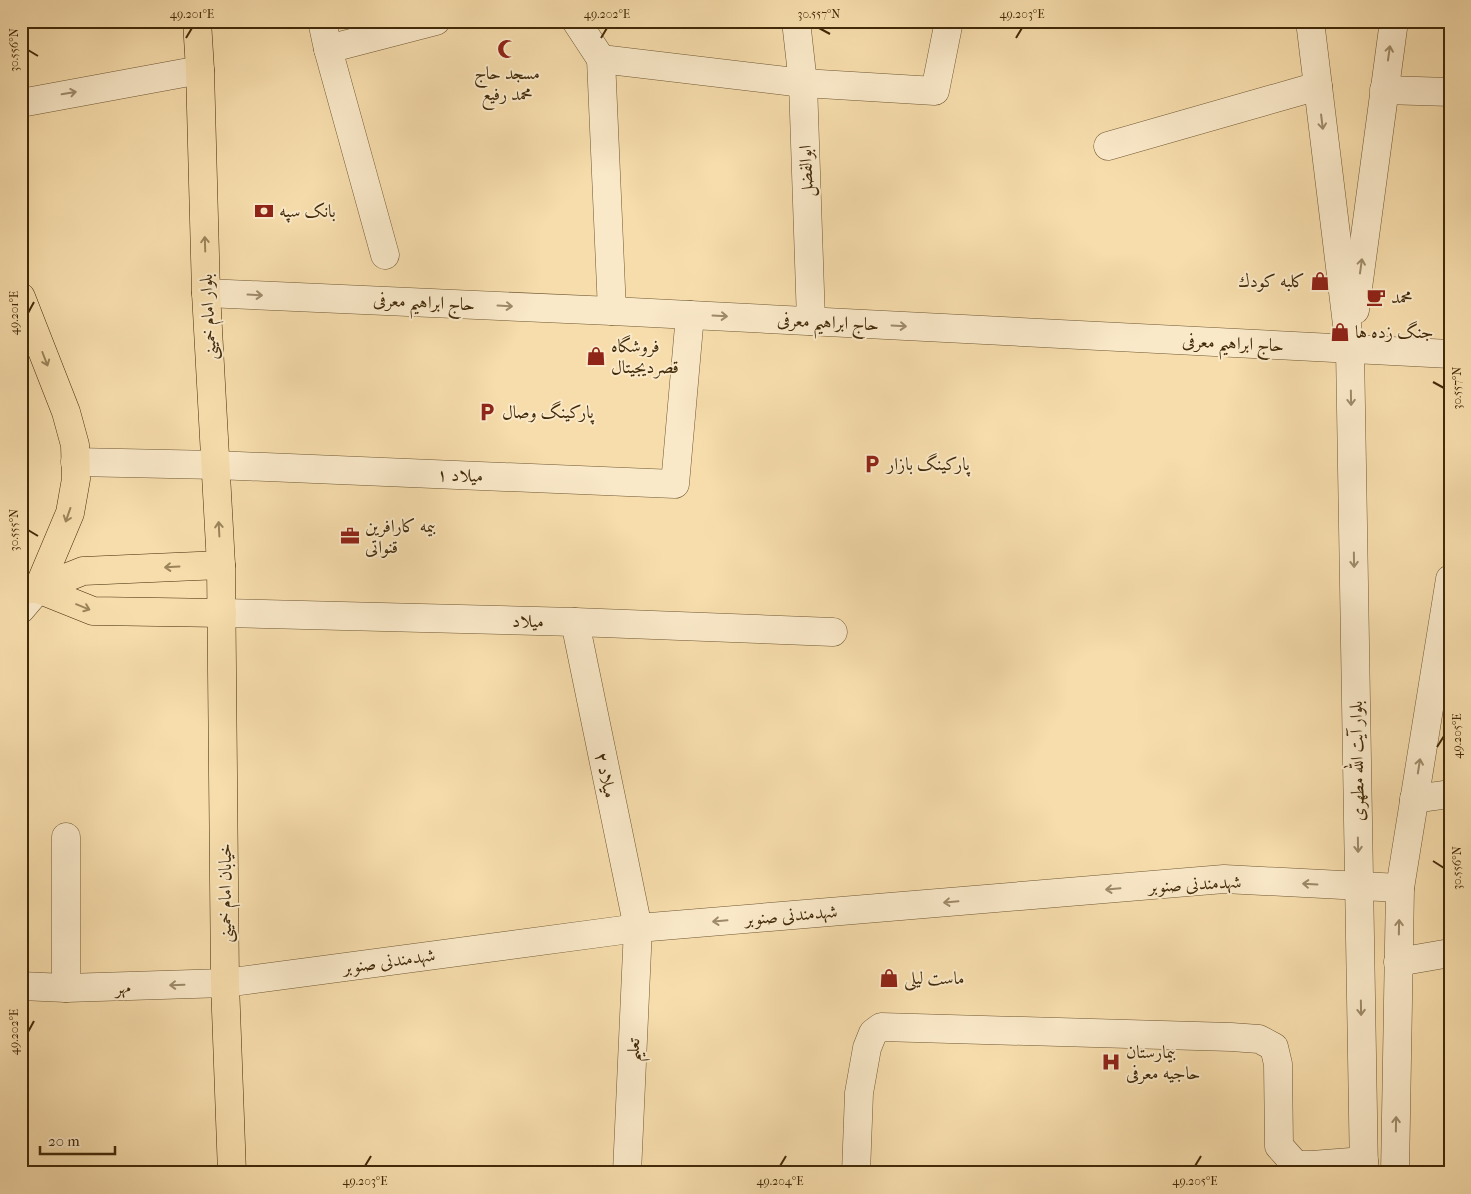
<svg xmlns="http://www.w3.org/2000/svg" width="1471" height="1194" font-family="'IM FELL French Canon',Amiri,serif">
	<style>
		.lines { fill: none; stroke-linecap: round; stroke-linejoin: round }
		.minor-casing { stroke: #6f5732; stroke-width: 29 }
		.major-casing { stroke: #422a09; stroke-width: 29 }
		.minor { stroke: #fae9c9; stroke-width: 28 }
		.major { stroke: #f7ddac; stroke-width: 28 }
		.oneway { stroke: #9e8a69 }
		.oneway2 { stroke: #9c845a }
		.ticks { fill: none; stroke: #422a09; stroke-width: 2 }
		.labels { text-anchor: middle; stroke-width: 4; stroke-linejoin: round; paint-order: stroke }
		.poi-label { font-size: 18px; fill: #422a09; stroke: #fae9c9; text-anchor: start }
		.street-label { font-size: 18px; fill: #422a09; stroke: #fae9c9 }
		.neatline { fill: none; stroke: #422a09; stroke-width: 2 }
		.ticks-label { font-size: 12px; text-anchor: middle; fill: #422a09 }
	</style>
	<rect width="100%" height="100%" fill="#f7ddac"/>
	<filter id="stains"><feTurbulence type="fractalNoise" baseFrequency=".004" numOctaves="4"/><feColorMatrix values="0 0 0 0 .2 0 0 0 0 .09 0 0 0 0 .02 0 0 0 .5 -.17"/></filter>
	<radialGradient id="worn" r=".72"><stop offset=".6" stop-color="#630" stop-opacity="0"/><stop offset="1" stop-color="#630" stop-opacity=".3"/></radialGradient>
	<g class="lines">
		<g class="minor-casing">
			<g id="minor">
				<polyline points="322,21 328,49 436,21"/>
				<polyline points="576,21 601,59"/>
				<polyline points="796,21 803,83 811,321"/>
				<polyline points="1310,21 1350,349 1364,1173"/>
				<polyline points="328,49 385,255"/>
				<polyline points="601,59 803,83 935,91 949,21"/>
				<polyline points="601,59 612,311"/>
				<polyline points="1384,90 1450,92"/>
				<polyline points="21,103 200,70"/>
				<polyline points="1108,146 1318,86"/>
				<polyline points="206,293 612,311 1450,354"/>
				<polyline points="1355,310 1394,21"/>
				<polyline points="75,462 216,465 675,484 690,315"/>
				<polyline points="21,609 38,589"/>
				<polyline points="222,613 575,622 833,632"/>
				<polyline points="575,622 638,928 627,1173"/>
				<polyline points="1414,799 1450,794"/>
				<polyline points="1398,962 1450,953"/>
				<polyline points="21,986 66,988 225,983 638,928 1224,879 1400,888"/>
				<polyline points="66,988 66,837"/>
				<polyline points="856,1173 859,1093 867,1048 873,1033 881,1027 1231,1037 1259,1039 1274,1047 1278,1064 1279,1146 1296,1165 1312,1165 1364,1161"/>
				<polyline points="1395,1173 1400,888 1450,579"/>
			</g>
		</g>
		<g class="major-casing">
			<g id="major">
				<polyline points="197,21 200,70 206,293 221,565 225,983 232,1173"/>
				<polyline points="21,297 66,412 75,445 76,479 70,513 38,589"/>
				<polyline points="28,589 38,589 83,571 221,565"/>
				<polyline points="38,589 93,611 222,613"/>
			</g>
		</g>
		<use href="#minor" class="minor"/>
		<use href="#major" class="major"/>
	</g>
	<defs><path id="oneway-shaft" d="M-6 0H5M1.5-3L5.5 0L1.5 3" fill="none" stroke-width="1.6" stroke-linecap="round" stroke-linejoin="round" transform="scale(1.25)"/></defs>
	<g class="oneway">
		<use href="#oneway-shaft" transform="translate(1389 53) rotate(-82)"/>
		<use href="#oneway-shaft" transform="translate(69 93) rotate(-10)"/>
		<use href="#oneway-shaft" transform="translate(1322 122) rotate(83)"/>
		<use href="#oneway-shaft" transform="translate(1361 266) rotate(-82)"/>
		<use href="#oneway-shaft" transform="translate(255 295) rotate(3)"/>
		<use href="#oneway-shaft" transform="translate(505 306) rotate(3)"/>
		<use href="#oneway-shaft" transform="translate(720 316) rotate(3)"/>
		<use href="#oneway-shaft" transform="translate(899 326) rotate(3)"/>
		<use href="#oneway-shaft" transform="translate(1351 398) rotate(89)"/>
		<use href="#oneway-shaft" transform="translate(1354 560) rotate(89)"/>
		<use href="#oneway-shaft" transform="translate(1419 766) rotate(-81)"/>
		<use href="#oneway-shaft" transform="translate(1358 845) rotate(89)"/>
		<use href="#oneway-shaft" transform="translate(1310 884) rotate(-177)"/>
		<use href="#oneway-shaft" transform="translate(1113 889) rotate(175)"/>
		<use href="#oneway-shaft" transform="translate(951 902) rotate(175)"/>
		<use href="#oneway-shaft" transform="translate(720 921) rotate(175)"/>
		<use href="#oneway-shaft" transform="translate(1399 927) rotate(-89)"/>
		<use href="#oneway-shaft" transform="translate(177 985) rotate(178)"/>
		<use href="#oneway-shaft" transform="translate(1361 1008) rotate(89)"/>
		<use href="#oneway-shaft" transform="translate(1396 1124) rotate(-89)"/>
	</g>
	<g class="oneway2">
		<use href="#oneway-shaft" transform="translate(205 244) rotate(-92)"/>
		<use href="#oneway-shaft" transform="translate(45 359) rotate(69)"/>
		<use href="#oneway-shaft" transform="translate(68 515) rotate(109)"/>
		<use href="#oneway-shaft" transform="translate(219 529) rotate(-93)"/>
		<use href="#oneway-shaft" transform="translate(172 567) rotate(177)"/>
		<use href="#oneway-shaft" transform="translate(83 607) rotate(22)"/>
	</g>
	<path class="ticks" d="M819 28 830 34M186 38 192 28M601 38 607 28M1016 38 1022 28M28 50 38 56M28 313 34 302M1433 382 1444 388M28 530 38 536M1437 747 1444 736M1433 861 1444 868M28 1032 34 1021M365 1166 371 1156M780 1166 786 1156M1195 1166 1201 1156"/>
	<defs>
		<g id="mosque-bare" transform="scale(1.5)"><path d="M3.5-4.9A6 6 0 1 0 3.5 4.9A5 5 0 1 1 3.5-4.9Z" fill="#8f2418" stroke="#fae9c9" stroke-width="2.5" paint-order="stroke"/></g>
		<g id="bank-bare" transform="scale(1.5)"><path d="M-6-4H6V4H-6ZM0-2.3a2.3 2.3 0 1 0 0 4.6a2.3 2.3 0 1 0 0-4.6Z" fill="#8f2418" stroke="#fae9c9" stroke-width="2.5" paint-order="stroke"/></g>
		<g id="shop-bare" transform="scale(1.5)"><path d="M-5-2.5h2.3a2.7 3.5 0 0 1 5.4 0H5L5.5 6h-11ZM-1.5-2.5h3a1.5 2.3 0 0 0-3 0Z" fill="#8f2418" stroke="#fae9c9" stroke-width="2.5" paint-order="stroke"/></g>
		<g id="cafe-bare" transform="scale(1.5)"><path d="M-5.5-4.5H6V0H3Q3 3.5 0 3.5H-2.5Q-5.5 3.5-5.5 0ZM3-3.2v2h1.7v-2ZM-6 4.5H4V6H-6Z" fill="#8f2418" stroke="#fae9c9" stroke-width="2.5" paint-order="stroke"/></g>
		<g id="parking-bare" transform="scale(1.5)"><path d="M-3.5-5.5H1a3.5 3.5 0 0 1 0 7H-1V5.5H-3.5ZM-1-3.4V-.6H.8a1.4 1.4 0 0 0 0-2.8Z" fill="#8f2418" stroke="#fae9c9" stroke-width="2.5" paint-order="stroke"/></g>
		<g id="office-bare" transform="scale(1.5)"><path d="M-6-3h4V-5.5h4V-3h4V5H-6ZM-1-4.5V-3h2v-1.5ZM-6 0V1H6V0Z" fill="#8f2418" stroke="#fae9c9" stroke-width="2.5" paint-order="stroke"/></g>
		<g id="hospital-bare" transform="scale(1.5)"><path d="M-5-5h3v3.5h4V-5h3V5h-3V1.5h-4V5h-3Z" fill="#8f2418" stroke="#fae9c9" stroke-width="2.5" paint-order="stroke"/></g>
	</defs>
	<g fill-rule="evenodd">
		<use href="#mosque-bare" x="507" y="49"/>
		<use href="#bank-bare" x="264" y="211"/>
		<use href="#shop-bare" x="1320" y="281"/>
		<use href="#cafe-bare" x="1376" y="297"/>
		<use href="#shop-bare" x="1340" y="332"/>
		<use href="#shop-bare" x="596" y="356"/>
		<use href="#parking-bare" x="487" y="412"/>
		<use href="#parking-bare" x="872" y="464"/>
		<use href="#office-bare" x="350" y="536"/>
		<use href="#shop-bare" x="889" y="978"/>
		<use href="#hospital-bare" x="1111" y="1062"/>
	</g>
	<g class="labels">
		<g class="poi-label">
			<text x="507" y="79" text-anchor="middle">مسجد حاج<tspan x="507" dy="21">محمد رفیع</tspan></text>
			<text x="279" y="217">بانک سپه</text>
			<text x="1305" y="287" text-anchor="end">كلبه كودك</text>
			<text x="1391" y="303">محمد</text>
			<text x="1355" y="338">جنگ زده ها</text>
			<text x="611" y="352">فروشگاه<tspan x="611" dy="21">قصردیجیتال</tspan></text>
			<text x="502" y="418">پارکینگ وصال</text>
			<text x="887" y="470">پارکینگ بازار</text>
			<text x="365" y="532">بیمه کارافرین<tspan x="365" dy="21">قنواتی</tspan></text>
			<text x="904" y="984">ماست لیلی</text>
			<text x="1126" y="1058">بیمارستان<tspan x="1126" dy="21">حاجیه معرفی</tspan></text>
		</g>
		<g class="street-label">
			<text transform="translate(806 171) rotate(-92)" y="6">ابوالفضل</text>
			<text transform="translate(424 302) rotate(3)" y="6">حاج ابراهیم معرفی</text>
			<text transform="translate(208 317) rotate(-93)" y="6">بلوار امام خمینی</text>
			<text transform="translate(828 322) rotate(3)" y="6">حاج ابراهیم معرفی</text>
			<text transform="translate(1233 343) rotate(3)" y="6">حاج ابراهیم معرفی</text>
			<text transform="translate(460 475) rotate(2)" y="6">میلاد ۱</text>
			<text transform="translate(528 621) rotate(1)" y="6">میلاد</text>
			<text transform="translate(1357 761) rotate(-91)" y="6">بلوار آیت الله مطهری</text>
			<text transform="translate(606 775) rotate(78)" y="6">میلاد ۲</text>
			<text transform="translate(1195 884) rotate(-3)" y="6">شهدمندنی صنوبر</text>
			<text transform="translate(225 893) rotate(-90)" y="6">خیابان امام خمینی</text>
			<text transform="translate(791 915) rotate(-5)" y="6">شهدمندنی صنوبر</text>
			<text transform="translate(389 961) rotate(-8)" y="6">شهدمندنی صنوبر</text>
			<text transform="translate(123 987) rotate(-2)" y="6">مهر</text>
			<text transform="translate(633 1050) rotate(-88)" y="6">تعلیم</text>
		</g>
	</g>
	<rect width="1471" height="1194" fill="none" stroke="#f7ddac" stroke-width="55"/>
	<path d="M40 1146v8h75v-8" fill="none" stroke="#422a09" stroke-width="2.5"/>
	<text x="48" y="1146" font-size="15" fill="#422a09" stroke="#fae9c9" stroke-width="4" paint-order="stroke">20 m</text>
	<rect x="28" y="28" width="1416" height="1138" class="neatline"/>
	<g class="ticks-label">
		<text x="192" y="18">49.201°E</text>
		<text x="607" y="18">49.202°E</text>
		<text x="819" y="18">30.557°N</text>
		<text x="1022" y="18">49.203°E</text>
		<text transform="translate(14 50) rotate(-90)" y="4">30.556°N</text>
		<text transform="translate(14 313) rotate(-90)" y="4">49.201°E</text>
		<text transform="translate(1457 388) rotate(-90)" y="4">30.557°N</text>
		<text transform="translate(14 530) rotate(-90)" y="4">30.555°N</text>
		<text transform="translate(1457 736) rotate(-90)" y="4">49.205°E</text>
		<text transform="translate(1457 868) rotate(-90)" y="4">30.556°N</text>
		<text transform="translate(14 1032) rotate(-90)" y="4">49.202°E</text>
		<text x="365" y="1185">49.203°E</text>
		<text x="780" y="1185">49.204°E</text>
		<text x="1195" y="1185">49.205°E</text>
	</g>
	<rect width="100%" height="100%" filter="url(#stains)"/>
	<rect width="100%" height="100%" fill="url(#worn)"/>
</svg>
